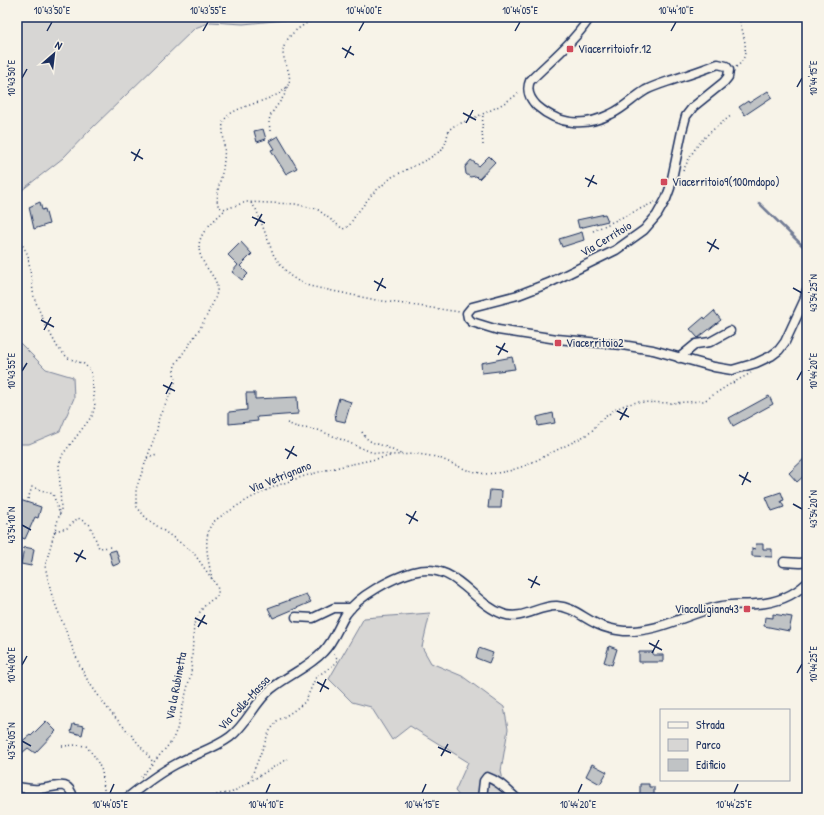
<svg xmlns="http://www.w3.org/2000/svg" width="824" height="815" font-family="'Patrick Hand',sans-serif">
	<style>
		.green { fill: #d7d6d4; stroke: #798299 }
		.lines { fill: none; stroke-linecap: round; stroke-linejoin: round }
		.stream { stroke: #727c95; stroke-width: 2.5 }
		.building { fill: #c0c3c5; stroke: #1b2f5e }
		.minor-casing { stroke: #1b2f5e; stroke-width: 11 }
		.path { stroke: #1b2f5e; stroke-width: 1.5; stroke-dasharray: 1 3; stroke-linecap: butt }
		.minor { stroke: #f7f3e8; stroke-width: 8 }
		.ticks { fill: none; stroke: #1b2f5e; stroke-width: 1.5 }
		.poi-dot { fill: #d1495b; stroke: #f7f3e8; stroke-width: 1.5 }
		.labels { text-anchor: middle; stroke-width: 3; stroke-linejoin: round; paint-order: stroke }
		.poi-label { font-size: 12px; fill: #1b2f5e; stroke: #f7f3e8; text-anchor: start }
		.street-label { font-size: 12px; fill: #1b2f5e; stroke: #f7f3e8 }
		.neatline { fill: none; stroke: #1b2f5e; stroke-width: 1.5 }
		.ticks-label { font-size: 10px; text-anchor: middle; fill: #1b2f5e }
	</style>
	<rect width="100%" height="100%" fill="#f7f3e8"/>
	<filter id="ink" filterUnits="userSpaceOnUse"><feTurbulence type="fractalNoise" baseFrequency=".025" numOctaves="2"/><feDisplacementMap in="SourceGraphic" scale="8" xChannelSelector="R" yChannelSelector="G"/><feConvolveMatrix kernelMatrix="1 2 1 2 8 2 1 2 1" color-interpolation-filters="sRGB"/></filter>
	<g filter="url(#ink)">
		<g class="green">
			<polygon points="17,17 296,17 286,20 243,24 211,22 195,28 90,130 63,158 17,194"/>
			<polygon points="17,340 46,369 73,377 74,398 60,431 29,444 17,444"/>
			<polygon points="430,613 422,647 431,663 462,676 504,707 508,729 501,771 507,798 461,798 455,791 468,762 410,726 392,740 371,707 352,702 329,679 364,618"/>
		</g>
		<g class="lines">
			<polyline class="stream" points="759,203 807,250"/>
		</g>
		<g class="building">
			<polygon points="768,91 772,97 745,115 739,107 748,101 749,103"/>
			<polygon points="263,129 266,139 257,142 254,131"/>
			<polygon points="278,136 297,168 286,174 271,150 274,149 269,141"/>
			<polygon points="489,156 495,162 479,179 476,176 470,177 466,174 465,167 471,160 479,166"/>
			<polygon points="40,202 42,210 45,209 49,224 34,229 29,207"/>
			<polygon points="605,214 608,221 579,228 577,220"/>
			<polygon points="582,232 584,240 562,247 559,239"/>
			<polygon points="241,242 252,254 240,266 248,274 242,280 232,272 238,265 228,255"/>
			<polygon points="714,311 721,320 698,338 690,329 704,317 705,319"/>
			<polygon points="512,357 515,369 482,373 481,363"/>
			<polygon points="246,393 255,393 255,399 297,397 298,414 257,417 258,421 229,424 229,412 247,410"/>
			<polygon points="769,396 773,404 733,426 729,418"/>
			<polygon points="339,398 351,402 345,422 336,420 335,412"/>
			<polygon points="553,413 555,423 538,426 537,417"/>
			<polygon points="807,456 807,473 797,482 789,473"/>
			<polygon points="490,490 502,491 501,508 488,508"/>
			<polygon points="781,492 784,500 781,501 784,507 772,511 766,497"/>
			<polygon points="17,499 41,507 38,518 35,517 25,539 17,536"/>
			<polygon points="756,544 763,544 763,549 772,549 772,557 752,556 752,548 755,549"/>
			<polygon points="24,547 34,549 31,566 21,564"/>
			<polygon points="116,550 120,563 113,566 109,552"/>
			<polygon points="306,594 311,602 273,618 268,608"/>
			<polygon points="773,614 792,617 789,631 764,626 765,617 773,618"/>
			<polygon points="609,646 617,649 612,665 604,662"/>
			<polygon points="479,648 493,653 489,663 476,658"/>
			<polygon points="639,652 653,652 653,655 663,655 663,662 639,662"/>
			<polygon points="46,721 56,731 35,753 28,748 17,757 17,745 30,735 31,736"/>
			<polygon points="73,724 84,726 82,735 71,732"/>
			<polygon points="592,764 607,772 600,784 586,776"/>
			<polygon points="640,784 649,784 649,787 654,787 654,795 640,795"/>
		</g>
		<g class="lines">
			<g class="minor-casing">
				<g id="minor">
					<path d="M590 17C574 42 551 60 530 81 526 90 530 99 537 106 559 125 585 127 611 114 624 108 634 97 646 90 656 85 667 82 678 78 691 74 705 69 718 64L726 66 729 70 728 77 724 82 693 107 686 116 682 131 670 188 666 199 657 215 644 230 616 250 549 283 518 295 472 307 467 313 468 318 472 322 498 330 557 339 622 345 653 350 714 367 732 370 756 363 771 356 779 350 785 342 804 301 807 290"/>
					<polyline points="679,358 696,344 710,342 730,331"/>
					<polyline points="784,562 800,563 807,562"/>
					<polyline points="296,617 313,618 334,608 351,608"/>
					<path d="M17 787C24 788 32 790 39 789 53 789 69 777 73 798"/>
					<path d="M127 798C142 786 159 773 176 764 194 754 214 749 230 737 247 724 255 702 271 689 288 675 309 667 323 652 334 641 338 627 346 614 358 596 392 578 413 572 456 560 471 603 503 614 522 621 539 605 557 606 573 607 583 618 597 624 605 628 615 630 624 631 660 632 684 615 717 607 730 604 743 605 756 604 775 603 793 596 807 583"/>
					<path d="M482 798 484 781 487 777C499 781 507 790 516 798"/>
				</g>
			</g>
			<g class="path">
				<path d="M321 17C306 22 283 35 283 53 284 64 295 78 286 88 273 103 228 105 223 123 222 130 224 138 224 144 225 153 224 161 223 169 221 178 214 200 219 207L226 209 246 202 295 204 317 209 343 229 349 226 355 216 372 194 392 177 428 159 442 150 446 142 448 133 450 129 454 126C476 117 502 107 520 92"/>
				<path d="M736 67C753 56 742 32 739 17"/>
				<path d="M270 131C270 128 269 124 269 121 271 108 286 100 287 86"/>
				<polyline points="483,145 482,130 483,114"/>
				<path d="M683 171C696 142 707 134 732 115"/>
				<polyline points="251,203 256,209 274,256 289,275 298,281 309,286 376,300 460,312"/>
				<polyline points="17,205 18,202"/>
				<polyline points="593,231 655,202"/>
				<polyline points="17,235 28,255 34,298 45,324 58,348 68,358 84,364 91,371 95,406 92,416 63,454 59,464 61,509 45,566 52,596 79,664 88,681 111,713 133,737 153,762"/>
				<polyline points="287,423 297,427 318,430 333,436 371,452 391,455 418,454 437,457 467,470 485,474 497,473 509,471 527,465 579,439 591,432 600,421 614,410 625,405 637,402 672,403 704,401 727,386 751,373"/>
				<path d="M362 432C369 444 374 442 386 447 391 449 396 452 401 454"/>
				<polyline points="147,458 157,455"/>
				<polyline points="28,499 32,487 53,494 60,515"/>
				<polyline points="55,531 67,528 78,518 90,525 99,548 111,547"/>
				<path d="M212 579C209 563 203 542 210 527 214 519 224 515 231 510 280 477 334 468 390 456"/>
				<polyline points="62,746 76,745 86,746 95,757 102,771 105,798"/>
				<path d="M141 777 172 741 177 729 191 673 194 624C197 616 202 607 209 602 211 600 215 598 217 596 219 593 218 590 217 586L193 552 146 518 137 507 136 500V489L157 430 159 417 175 384 174 372 175 365C187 347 200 331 209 311 212 305 216 298 217 291 218 283 214 278 210 272 187 242 204 230 226 209"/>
				<polyline points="249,783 269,732 277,721 292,712 305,702 316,677 334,665 338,660 333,652"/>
				<polyline points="209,798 219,794 231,793 287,759"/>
			</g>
			<use href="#minor" class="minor"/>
		</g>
	</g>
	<path class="ticks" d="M47 31 52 22M203 31 208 22M359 31 364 22M515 31 520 22M671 31 676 22M342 48 354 55M345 58 351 46M22 78 27 69M797 87 802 78M463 113 476 120M466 123 473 110M131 152 143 159M134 161 140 149M585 178 597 184M588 187 594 175M252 217 265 223M255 226 262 214M707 242 719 249M709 252 716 239M374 281 386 288M793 288 802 293M377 291 383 278M41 320 54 327M44 330 51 317M496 346 508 352M498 355 505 343M22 371 27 363M797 380 802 371M163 385 175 391M166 394 172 382M617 411 629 417M620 420 627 408M285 449 297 456M287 459 294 446M739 475 751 482M742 485 748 472M793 504 802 509M406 514 418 521M409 524 416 511M22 525 31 530M74 553 86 559M76 562 83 550M528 579 540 585M531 588 537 576M195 618 207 624M198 627 205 615M649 643 662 650M652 653 659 640M22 665 27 656M797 673 802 664M317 682 329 689M320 692 326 679M22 741 31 746M438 747 451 753M441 756 448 744M110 793 114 784M266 793 270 784M422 793 426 784M578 793 582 784M734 793 738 784"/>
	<g class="poi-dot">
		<rect x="566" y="45" width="8" height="8" rx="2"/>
		<rect x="660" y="178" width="8" height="8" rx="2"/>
		<rect x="554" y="339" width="8" height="8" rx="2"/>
		<rect x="743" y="605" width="8" height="8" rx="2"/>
	</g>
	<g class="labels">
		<g class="poi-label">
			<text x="578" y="53">Viacerritoiofr.12</text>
			<text x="672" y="186">Viacerritoio9(100mdopo)</text>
			<text x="566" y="347">Viacerritoio2</text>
			<text x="739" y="613" text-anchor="end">Viacolligiana43</text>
		</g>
		<g class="street-label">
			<text transform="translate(606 239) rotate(-31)" y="4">Via Cerritoio</text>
			<text transform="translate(280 477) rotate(-22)" y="4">Via Vetrignano</text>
			<text transform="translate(176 686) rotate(-79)" y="4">Via la Rubinetta</text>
			<text transform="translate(244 703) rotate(-47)" y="4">Via Colle-Massa</text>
		</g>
	</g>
	<rect width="824" height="815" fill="none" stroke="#f7f3e8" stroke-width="44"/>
	<rect x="660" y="709" width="130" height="72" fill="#f7f3e8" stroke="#9fa5b1"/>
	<rect x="668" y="722" width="20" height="6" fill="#f7f3e8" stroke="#9fa5b1"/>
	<text x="696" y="729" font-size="12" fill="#1b2f5e">Strada</text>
	<rect x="668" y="739" width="20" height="12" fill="#d7d6d4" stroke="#9fa5b1"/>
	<text x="696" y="749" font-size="12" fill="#1b2f5e">Parco</text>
	<rect x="668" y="759" width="20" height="12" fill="#c0c3c5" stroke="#9fa5b1"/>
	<text x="696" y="769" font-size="12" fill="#1b2f5e">Edificio</text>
	<g transform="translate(54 54) rotate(28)" stroke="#f7f3e8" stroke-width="3" paint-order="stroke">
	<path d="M0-3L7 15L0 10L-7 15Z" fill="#1b2f5e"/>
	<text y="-6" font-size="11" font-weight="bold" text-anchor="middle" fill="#1b2f5e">N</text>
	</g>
	<rect x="22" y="22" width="780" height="771" class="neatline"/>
	<g class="ticks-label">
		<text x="52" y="14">10°43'50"E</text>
		<text x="208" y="14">10°43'55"E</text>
		<text x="364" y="14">10°44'00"E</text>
		<text x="520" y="14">10°44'05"E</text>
		<text x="676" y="14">10°44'10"E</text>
		<text transform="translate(813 78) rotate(-90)" y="4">10°44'15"E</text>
		<text transform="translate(11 78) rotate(-90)" y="4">10°43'50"E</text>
		<text transform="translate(813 293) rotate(-90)" y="4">43°54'25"N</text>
		<text transform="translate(813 371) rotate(-90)" y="4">10°44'20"E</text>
		<text transform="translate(11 371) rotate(-90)" y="4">10°43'55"E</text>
		<text transform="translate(813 509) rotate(-90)" y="4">43°54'20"N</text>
		<text transform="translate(11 525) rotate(-90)" y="4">43°54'10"N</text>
		<text transform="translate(813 664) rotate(-90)" y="4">10°44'25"E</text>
		<text transform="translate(11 665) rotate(-90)" y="4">10°44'00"E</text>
		<text transform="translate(11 741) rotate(-90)" y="4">43°54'05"N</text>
		<text x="110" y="808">10°44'05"E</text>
		<text x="266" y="808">10°44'10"E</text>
		<text x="422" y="808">10°44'15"E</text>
		<text x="578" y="808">10°44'20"E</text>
		<text x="734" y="808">10°44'25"E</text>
	</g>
</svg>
